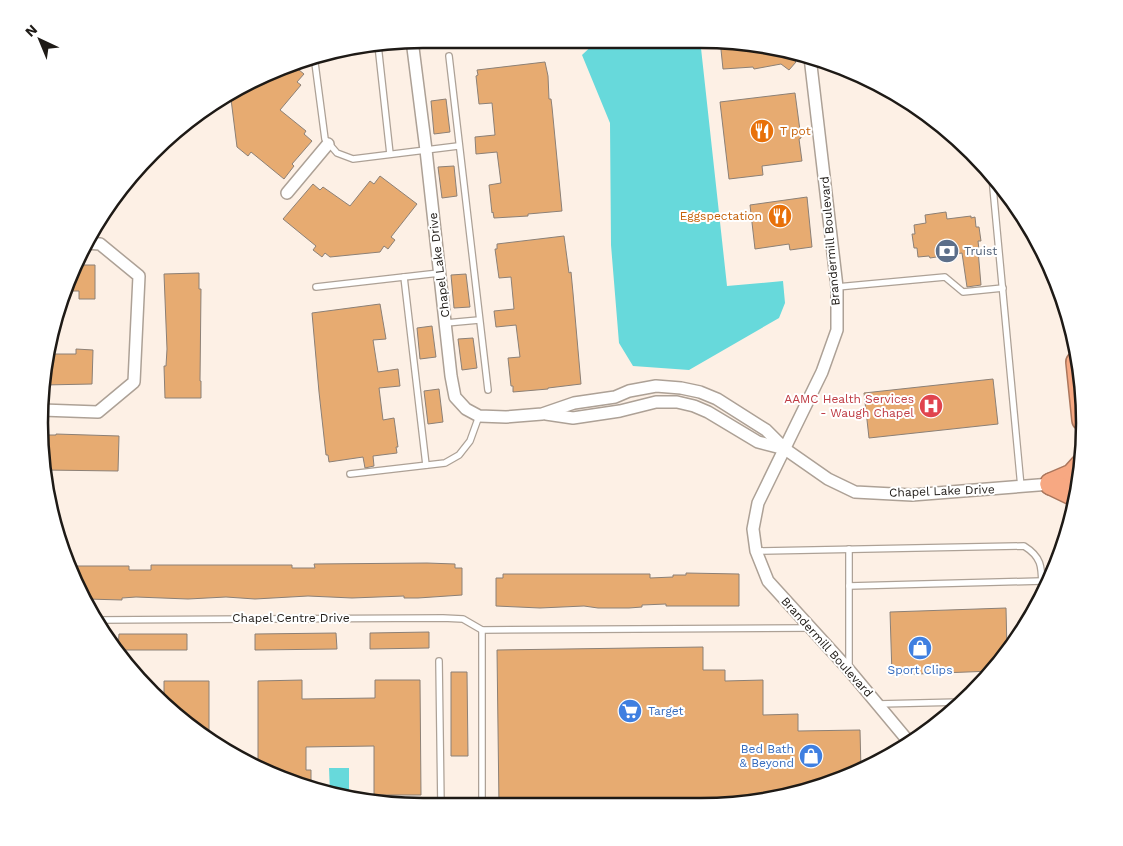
<svg xmlns="http://www.w3.org/2000/svg" width="1123" height="846" font-family="'Work Sans',sans-serif">
	<style>
		.water { fill: #67d9db }
		.building { fill: #e7ab71; stroke: #8c8076 }
		.lines { fill: none; stroke-linecap: round; stroke-linejoin: round }
		.lane-casing { stroke: #ada196; stroke-width: 8 }
		.street-casing { stroke: #ada196; stroke-width: 14 }
		.highway-casing { stroke: #ab765c; stroke-width: 24 }
		.lane { stroke: #fff; stroke-width: 5.5 }
		.street { stroke: #fff; stroke-width: 11 }
		.highway { stroke: #f7a882; stroke-width: 21 }
		.labels { text-anchor: middle; stroke-width: 4; stroke-linejoin: round; paint-order: stroke }
		.food-label { font-size: 12px; fill: #c56008; stroke: #fff; text-anchor: start }
		.street-label { font-size: 12px; fill: #1e1a16; stroke: #fff }
		.service-label { font-size: 12px; fill: #4e5e75; stroke: #fff; text-anchor: start }
		.health-label { font-size: 12px; fill: #be3a42; stroke: #fff; text-anchor: end }
		.shop-label { font-size: 12px; fill: #366cbe; stroke: #fff }
		.rim { fill: none; stroke: #1e1a16; stroke-width: 2.5 }
	</style>
	<rect width="100%" height="100%" fill="#fdf0e5"/>
	<g class="water">
		<polygon points="599,39 700,39 727,286 783,281 785,303 779,318 689,370 633,366 619,343 611,245 610,123 582,55"/>
		<polygon points="329,768 349,768 349,797 330,793"/>
	</g>
	<g class="building">
		<polygon points="720,40 786,50 786,53 796,62 789,70 781,64 754,69 753,67 723,69"/>
		<polygon points="545,62 548,76 549,99 551,99 552,107 562,211 528,214 528,216 494,218 493,212 492,213 489,185 501,183 497,152 476,154 475,137 495,135 492,103 479,104 476,76 478,75 477,70"/>
		<polygon points="293,65 304,74 297,82 301,85 280,110 306,131 304,134 312,141 292,164 294,166 284,179 251,152 248,156 237,147 230,91"/>
		<polygon points="795,93 801,138 799,139 802,161 762,166 763,175 729,179 720,102"/>
		<polygon points="446,99 450,132 434,134 431,101"/>
		<polygon points="454,166 457,196 442,198 438,167"/>
		<polygon points="380,176 417,204 391,237 395,240 388,249 384,246 380,252 330,257 325,253 322,257 313,250 316,246 283,219 313,184 320,190 323,187 350,206 370,181 374,184"/>
		<polygon points="807,197 812,247 790,250 789,244 755,249 750,205"/>
		<polygon points="946,212 947,219 971,216 971,218 975,217 976,227 979,227 981,241 978,241 979,250 978,250 981,285 967,287 962,253 930,258 929,256 918,257 917,248 914,248 912,234 915,234 914,225 926,223 925,215"/>
		<polygon points="564,236 569,273 571,272 573,293 581,384 548,388 548,389 513,392 513,386 511,386 508,358 520,357 516,325 496,327 494,311 514,309 511,277 499,278 495,249 497,249 497,244"/>
		<polygon points="74,265 95,265 95,299 79,299 79,291 66,291"/>
		<polygon points="199,273 199,289 201,289 200,381 201,381 201,398 165,398 164,366 166,366 167,349 164,274"/>
		<polygon points="466,274 470,307 454,308 451,275"/>
		<polygon points="380,304 386,339 373,340 378,372 398,369 400,386 379,388 383,420 394,418 398,447 396,447 397,453 373,456 374,466 365,468 363,457 329,462 328,455 326,455 319,392 312,313"/>
		<polygon points="432,326 436,357 420,359 417,328"/>
		<polygon points="473,338 477,368 462,370 458,339"/>
		<polygon points="76,349 93,350 92,384 44,385 46,354 76,354"/>
		<polygon points="993,379 998,424 869,438 864,393"/>
		<polygon points="439,389 443,422 428,424 424,391"/>
		<polygon points="56,434 119,436 118,471 44,470 40,448 40,435 56,435"/>
		<polygon points="427,563 455,564 455,568 462,568 462,595 418,598 404,598 404,596 352,598 308,596 255,599 226,597 188,599 136,597 122,598 122,600 87,599 70,566 129,566 129,570 151,570 151,565 292,565 292,568 315,568 314,564"/>
		<polygon points="686,573 739,574 739,606 666,606 666,604 642,605 642,607 629,608 598,608 584,606 540,608 496,606 496,578 503,578 503,574 650,574 650,578 673,577 673,575 686,575"/>
		<polygon points="1006,608 1007,651 992,671 892,675 890,612"/>
		<polygon points="429,632 429,648 370,649 370,633"/>
		<polygon points="336,633 337,649 255,650 255,634"/>
		<polygon points="119,634 187,634 187,650 118,650"/>
		<polygon points="703,647 703,670 725,670 725,681 763,680 763,715 798,714 798,731 860,730 861,770 847,778 750,804 499,806 497,650"/>
		<polygon points="451,672 467,672 468,756 451,756"/>
		<polygon points="302,680 302,699 375,698 375,680 420,680 421,795 374,795 374,746 306,747 306,770 311,770 311,789 300,787 258,768 258,681"/>
		<polygon points="164,681 209,681 209,740 170,712 164,706"/>
	</g>
	<g class="lines">
		<g class="lane-casing">
			<g id="lane">
				<polyline points="378,45 390,154"/>
				<polyline points="316,55 315,63 325,139 337,153 353,159 458,146"/>
				<polyline points="449,56 488,390"/>
				<polyline points="308,58 315,63"/>
				<polyline points="992,177 1021,487"/>
				<polyline points="404,277 426,465"/>
				<polyline points="316,287 439,273"/>
				<polyline points="837,287 945,277 963,292 1003,288"/>
				<polyline points="446,323 479,320"/>
				<polyline points="350,474 445,463 459,455 470,441 479,416"/>
				<polyline points="849,549 849,668"/>
				<path d="M757 551 1024 546C1045 559 1041 571 1042 594"/>
				<polyline points="849,586 1042,581"/>
				<polyline points="98,620 443,618 463,619 482,630 811,628"/>
				<polyline points="439,661 441,806"/>
				<polyline points="878,704 961,702"/>
				<polyline points="482,806 482,630"/>
			</g>
		</g>
		<g class="street-casing">
			<g id="street">
				<polyline points="412,40 426,150 451,376 455,397 466,409 479,416 506,417 542,414 574,403 615,397 629,391 656,386 681,388 700,392 717,399 766,430 785,449 828,479 855,492 912,495 1051,484"/>
				<polyline points="810,57 837,287 837,330 822,372 758,503 753,529 756,551 768,581 849,670 909,742"/>
				<polyline points="287,193 328,144"/>
				<polyline points="42,410 98,412 134,382 139,276 100,244 85,243"/>
				<polyline points="546,414 573,418 620,411 656,402 677,402 694,406 708,412 758,442 785,449"/>
			</g>
		</g>
		<g class="highway-casing">
			<g id="highway">
				<polyline points="1077,362 1083,420"/>
				<polyline points="1051,484 1072,475 1081,465"/>
				<polyline points="1051,484 1076,496"/>
			</g>
		</g>
		<use href="#lane" class="lane"/>
		<use href="#street" class="street"/>
		<use href="#highway" class="highway"/>
	</g>
	<defs>
		<g id="restaurant-disc" transform="scale(1.25)"><circle r="9.5" fill="#e8710a" stroke="#fff"/><path d="M-5-6h1v4h1v-4h1v4h1v-4h1v5L-1.5 .5V6h-2V.5L-5-1ZM5-6V6H3V1.5H1.5Q1.5-4 5-6Z" fill="#fff"/></g>
		<g id="bank-disc" transform="scale(1.25)"><circle r="9.5" fill="#5c6f8a" stroke="#fff"/><path d="M-6-4H6V4H-6ZM0-2.3a2.3 2.3 0 1 0 0 4.6a2.3 2.3 0 1 0 0-4.6Z" fill="#fff"/></g>
		<g id="hospital-disc" transform="scale(1.25)"><circle r="9.5" fill="#e0444e" stroke="#fff"/><path d="M-5-5h3v3.5h4V-5h3V5h-3V1.5h-4V5h-3Z" fill="#fff"/></g>
		<g id="shop-disc" transform="scale(1.25)"><circle r="9.5" fill="#3f7fe0" stroke="#fff"/><path d="M-5-2.5h2.3a2.7 3.5 0 0 1 5.4 0H5L5.5 6h-11ZM-1.5-2.5h3a1.5 2.3 0 0 0-3 0Z" fill="#fff"/></g>
		<g id="supermarket-disc" transform="scale(1.25)"><circle r="9.5" fill="#3f7fe0" stroke="#fff"/><path d="M-6-5.5h2.5l.6 2H6L4.5 2H-2.5L-4.4-4H-6ZM-1.5 3.2a1.3 1.3 0 1 0 .1 0ZM3 3.2a1.3 1.3 0 1 0 .1 0Z" fill="#fff"/></g>
	</defs>
	<g fill-rule="evenodd">
		<use href="#restaurant-disc" x="762" y="131"/>
		<use href="#restaurant-disc" x="780" y="216"/>
		<use href="#bank-disc" x="947" y="251"/>
		<use href="#hospital-disc" x="931" y="406"/>
		<use href="#shop-disc" x="920" y="648"/>
		<use href="#supermarket-disc" x="630" y="711"/>
		<use href="#shop-disc" x="811" y="756"/>
	</g>
	<g class="labels">
		<g class="food-label">
			<text x="780" y="135">T pot</text>
			<text x="762" y="220" text-anchor="end">Eggspectation</text>
		</g>
		<g class="street-label">
			<text transform="translate(830 241) rotate(-95)" y="4">Brandermill Boulevard</text>
			<text transform="translate(439 265) rotate(-97)" y="4">Chapel Lake Drive</text>
			<text transform="translate(942 491) rotate(-2)" y="4">Chapel Lake Drive</text>
			<text x="291" y="622">Chapel Centre Drive</text>
			<text transform="translate(827 647) rotate(48)" y="4">Brandermill Boulevard</text>
		</g>
		<g class="service-label">
			<text x="964" y="255">Truist</text>
		</g>
		<g class="health-label">
			<text x="914" y="403">AAMC Health Services<tspan x="914" dy="14">- Waugh Chapel</tspan></text>
		</g>
		<g class="shop-label">
			<text x="920" y="674">Sport Clips</text>
			<text x="648" y="715" text-anchor="start">Target</text>
			<text x="794" y="753" text-anchor="end">Bed Bath<tspan x="794" dy="14">&amp; Beyond</tspan></text>
		</g>
	</g>
	<path d="M0 0H1123V846H0ZM423 48H701A375 375 0 0 1 1076 423V423A375 375 0 0 1 701 798H423A375 375 0 0 1 48 423V423A375 375 0 0 1 423 48Z" fill="#fff" fill-rule="evenodd"/>
	<path class="rim" d="M423 48H701A375 375 0 0 1 1076 423V423A375 375 0 0 1 701 798H423A375 375 0 0 1 48 423V423A375 375 0 0 1 423 48Z"/>
	<g transform="translate(40 40) rotate(316)" stroke="#ffffff" stroke-width="4" paint-order="stroke">
	<path d="M0-4L9 19L0 12L-9 19Z" fill="#1e1a16"/>
	<text y="-8" font-size="14" font-weight="bold" text-anchor="middle" fill="#1e1a16">N</text>
	</g>
</svg>
